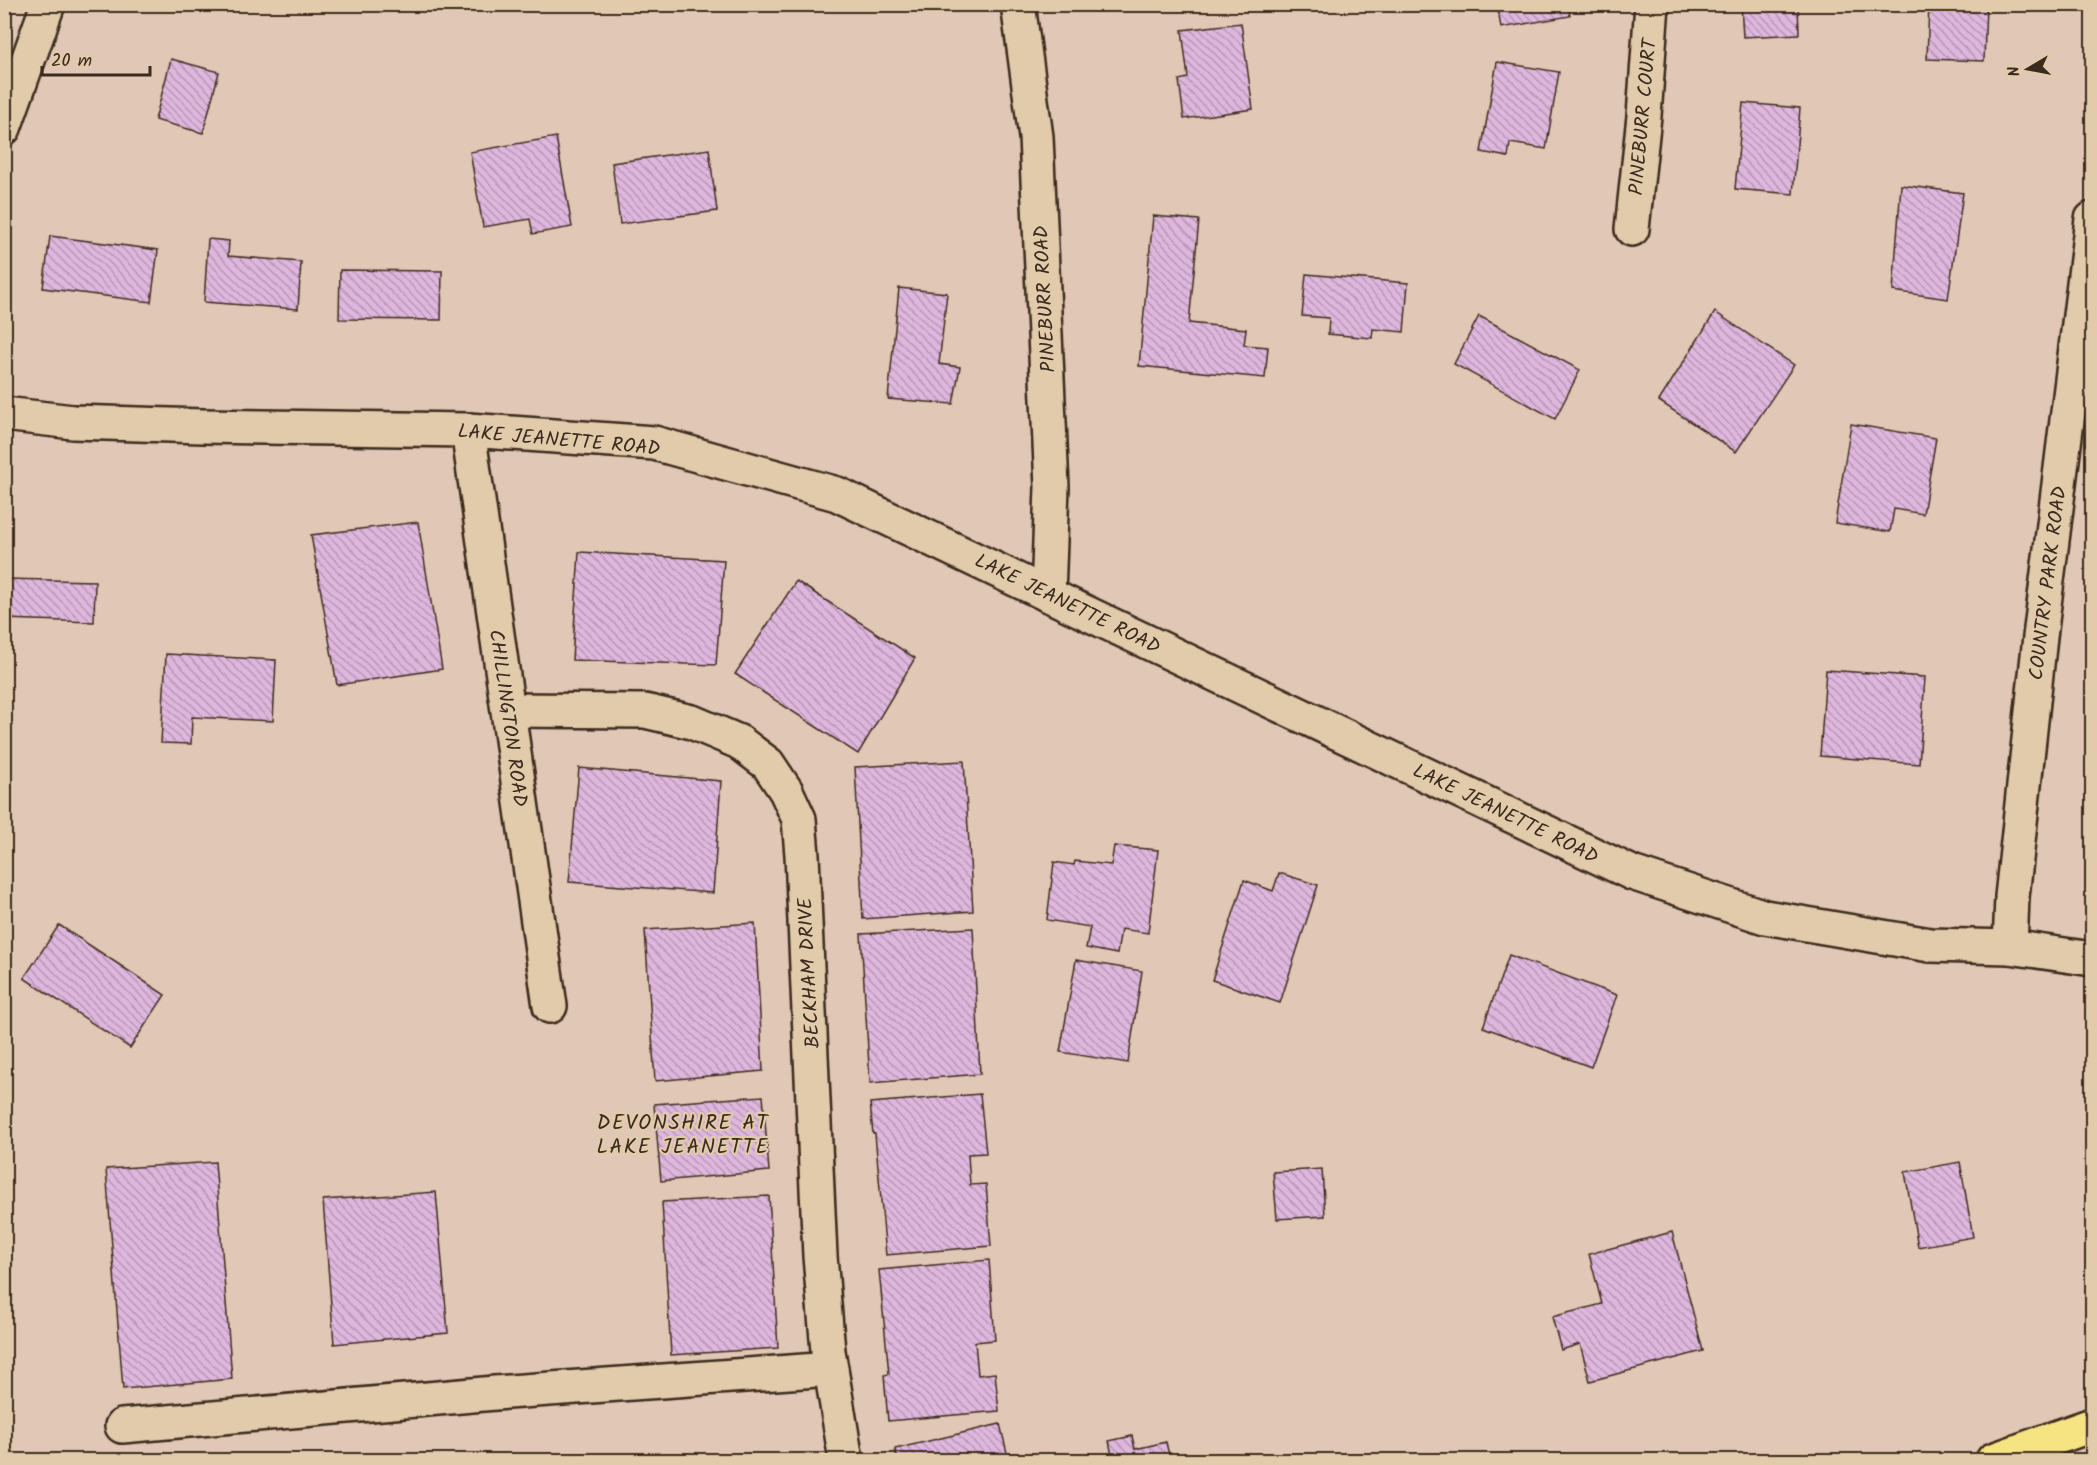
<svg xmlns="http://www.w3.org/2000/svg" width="2097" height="1465" font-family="Kalam,sans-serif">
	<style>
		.building { fill: url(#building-back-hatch); stroke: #3b2a1e; stroke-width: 1.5 }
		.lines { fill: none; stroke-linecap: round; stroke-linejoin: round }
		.minor-casing { stroke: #3b2a1e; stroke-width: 38 }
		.major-casing { stroke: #3b2a1e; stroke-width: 38 }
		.minor { stroke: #e1cbab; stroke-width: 33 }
		.major { stroke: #f6e381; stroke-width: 33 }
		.labels { text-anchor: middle; stroke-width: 4.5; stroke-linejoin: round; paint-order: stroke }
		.street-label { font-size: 20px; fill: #3b2a1e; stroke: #e1cbab }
		.neighbourhood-label { font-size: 21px; letter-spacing: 1.5px; fill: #3b2a1e; stroke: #e1cbab }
	</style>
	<defs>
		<pattern id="building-back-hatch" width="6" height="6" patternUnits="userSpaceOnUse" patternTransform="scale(1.5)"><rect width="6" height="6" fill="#dfb7de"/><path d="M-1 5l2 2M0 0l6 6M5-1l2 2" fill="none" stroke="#b695b3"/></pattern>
	</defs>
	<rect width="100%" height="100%" fill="#e1c7b5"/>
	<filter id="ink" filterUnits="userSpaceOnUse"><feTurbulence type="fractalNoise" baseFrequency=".0167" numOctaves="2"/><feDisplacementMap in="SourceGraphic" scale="12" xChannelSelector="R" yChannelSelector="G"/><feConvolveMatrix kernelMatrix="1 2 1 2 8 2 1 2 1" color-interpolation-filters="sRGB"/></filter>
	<g filter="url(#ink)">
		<g class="building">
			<polygon points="1497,4 1568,4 1570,16 1501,28"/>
			<polygon points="1741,4 1798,4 1799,34 1743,37"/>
			<polygon points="1929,4 1986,4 1984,61 1927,59"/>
			<polygon points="1241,23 1253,109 1184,119 1179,80 1188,78 1182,30"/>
			<polygon points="171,59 219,72 203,133 155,120"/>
			<polygon points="1497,62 1559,72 1546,149 1510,143 1508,157 1481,152"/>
			<polygon points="1743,103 1800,108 1793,194 1735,189"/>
			<polygon points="556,137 572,227 533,234 530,219 483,227 470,152"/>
			<polygon points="709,149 717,211 620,224 612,163"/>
			<polygon points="1901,185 1963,193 1948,299 1893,291"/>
			<polygon points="1153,216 1199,220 1189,323 1246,329 1244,345 1268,347 1265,378 1139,366"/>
			<polygon points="50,236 158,250 151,302 43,288"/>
			<polygon points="208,239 229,241 228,256 301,262 298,309 204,302"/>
			<polygon points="340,270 442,271 441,320 339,319"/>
			<polygon points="1306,274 1408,283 1404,332 1373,329 1372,338 1328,334 1329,318 1302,316"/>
			<polygon points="899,288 947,293 939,364 960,367 953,404 888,399"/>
			<polygon points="1715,312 1794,365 1736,452 1659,401"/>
			<polygon points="1479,316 1580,370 1555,419 1454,364"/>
			<polygon points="1851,424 1936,438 1923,514 1894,509 1890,532 1835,523"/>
			<polygon points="418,522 442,669 337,685 311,535"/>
			<polygon points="579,552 724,560 716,665 572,660"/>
			<polygon points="4,579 95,581 94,622 4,619"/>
			<polygon points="796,581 915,658 858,754 735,674"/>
			<polygon points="166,654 276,660 273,721 192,717 191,744 161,743"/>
			<polygon points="1826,670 1925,677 1919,764 1820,756"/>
			<polygon points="964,761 973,911 863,919 855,767"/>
			<polygon points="579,768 721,781 713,893 569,882"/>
			<polygon points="1114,846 1158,850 1148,933 1121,929 1117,954 1086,948 1090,927 1047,920 1054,862 1074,865 1075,861 1111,865"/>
			<polygon points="1279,873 1318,885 1280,1003 1212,980 1244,880 1273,891"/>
			<polygon points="755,923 763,1071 655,1081 645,930"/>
			<polygon points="59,925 165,995 130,1048 24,978"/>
			<polygon points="973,928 980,1074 870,1083 861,934"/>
			<polygon points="1509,955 1617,995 1591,1067 1483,1027"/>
			<polygon points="1076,960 1142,971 1128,1063 1060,1052"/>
			<polygon points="980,1094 986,1153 968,1154 970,1185 986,1184 991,1246 886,1255 875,1134 873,1134 870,1103"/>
			<polygon points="763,1096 769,1171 661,1181 654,1104"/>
			<polygon points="215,1162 232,1379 123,1389 106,1169"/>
			<polygon points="1960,1162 1973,1237 1918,1247 1905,1172"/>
			<polygon points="1322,1169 1325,1216 1277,1219 1273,1172"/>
			<polygon points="436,1192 448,1333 334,1344 323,1200"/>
			<polygon points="769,1196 778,1348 671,1355 662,1202"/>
			<polygon points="1672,1232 1703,1351 1590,1381 1580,1344 1561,1350 1552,1317 1602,1304 1589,1254"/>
			<polygon points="989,1260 995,1340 975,1342 978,1375 995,1373 999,1411 888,1421 884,1375 889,1374 879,1270"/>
			<polygon points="1000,1424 1008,1457 995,1460 898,1460 895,1449"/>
			<polygon points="1132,1436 1135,1449 1166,1442 1170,1460 1113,1460 1109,1441"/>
		</g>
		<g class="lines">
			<g class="minor-casing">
				<g id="minor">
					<polyline points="1018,4 1036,137 1052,487 1048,595"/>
					<polyline points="4,128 48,4"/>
					<polyline points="1632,229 1644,116 1652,4"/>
					<polyline points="4,414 73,422 203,426 468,430 654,443 837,494 1632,873 1765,917 1930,945 2010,947 2092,959"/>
					<polyline points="468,430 550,1006"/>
					<polyline points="508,710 645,711 692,722 739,742 768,764 786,791 799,819 802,855 820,1256 828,1351 846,1460"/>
					<polyline points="2010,947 2012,897 2040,637 2092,219"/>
					<polyline points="122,1426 495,1393 831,1369"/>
				</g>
			</g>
			<g class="major-casing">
				<polyline id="major" points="1993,1460 2092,1425"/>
			</g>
			<use href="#minor" class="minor"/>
			<use href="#major" class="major"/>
		</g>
	</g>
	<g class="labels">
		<g class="street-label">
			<text transform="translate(1642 117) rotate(-85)" y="7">PINEBURR COURT</text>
			<text transform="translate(1044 299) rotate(-93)" y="7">PINEBURR ROAD</text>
			<text transform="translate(559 439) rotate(5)" y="7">LAKE JEANETTE ROAD</text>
			<text transform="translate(2047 583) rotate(-83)" y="7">COUNTRY PARK ROAD</text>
			<text transform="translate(1068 603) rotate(26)" y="7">LAKE JEANETTE ROAD</text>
			<text transform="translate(509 718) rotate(82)" y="7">CHILLINGTON ROAD</text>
			<text transform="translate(1506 813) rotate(26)" y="7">LAKE JEANETTE ROAD</text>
			<text transform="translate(808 973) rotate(-93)" y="7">BECKHAM DRIVE</text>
		</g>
		<g class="neighbourhood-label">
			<text x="683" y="1129">DEVONSHIRE AT<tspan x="683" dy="24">LAKE JEANETTE</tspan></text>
		</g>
	</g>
	<rect width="2097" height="1465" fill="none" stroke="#e1cbab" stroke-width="24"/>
	<rect x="12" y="12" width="2073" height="1441" fill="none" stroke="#3b2a1e" stroke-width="2" filter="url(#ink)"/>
	<g transform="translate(2028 69) rotate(260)" stroke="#e1cbab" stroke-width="4.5" paint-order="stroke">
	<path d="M0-4.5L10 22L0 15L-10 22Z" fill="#3b2a1e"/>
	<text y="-9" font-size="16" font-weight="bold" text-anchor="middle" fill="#3b2a1e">N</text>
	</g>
	<path d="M42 66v9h108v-9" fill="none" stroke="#3b2a1e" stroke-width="3"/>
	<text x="51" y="66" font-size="18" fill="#3b2a1e" stroke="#e1cbab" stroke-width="4.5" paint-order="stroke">20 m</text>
</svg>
